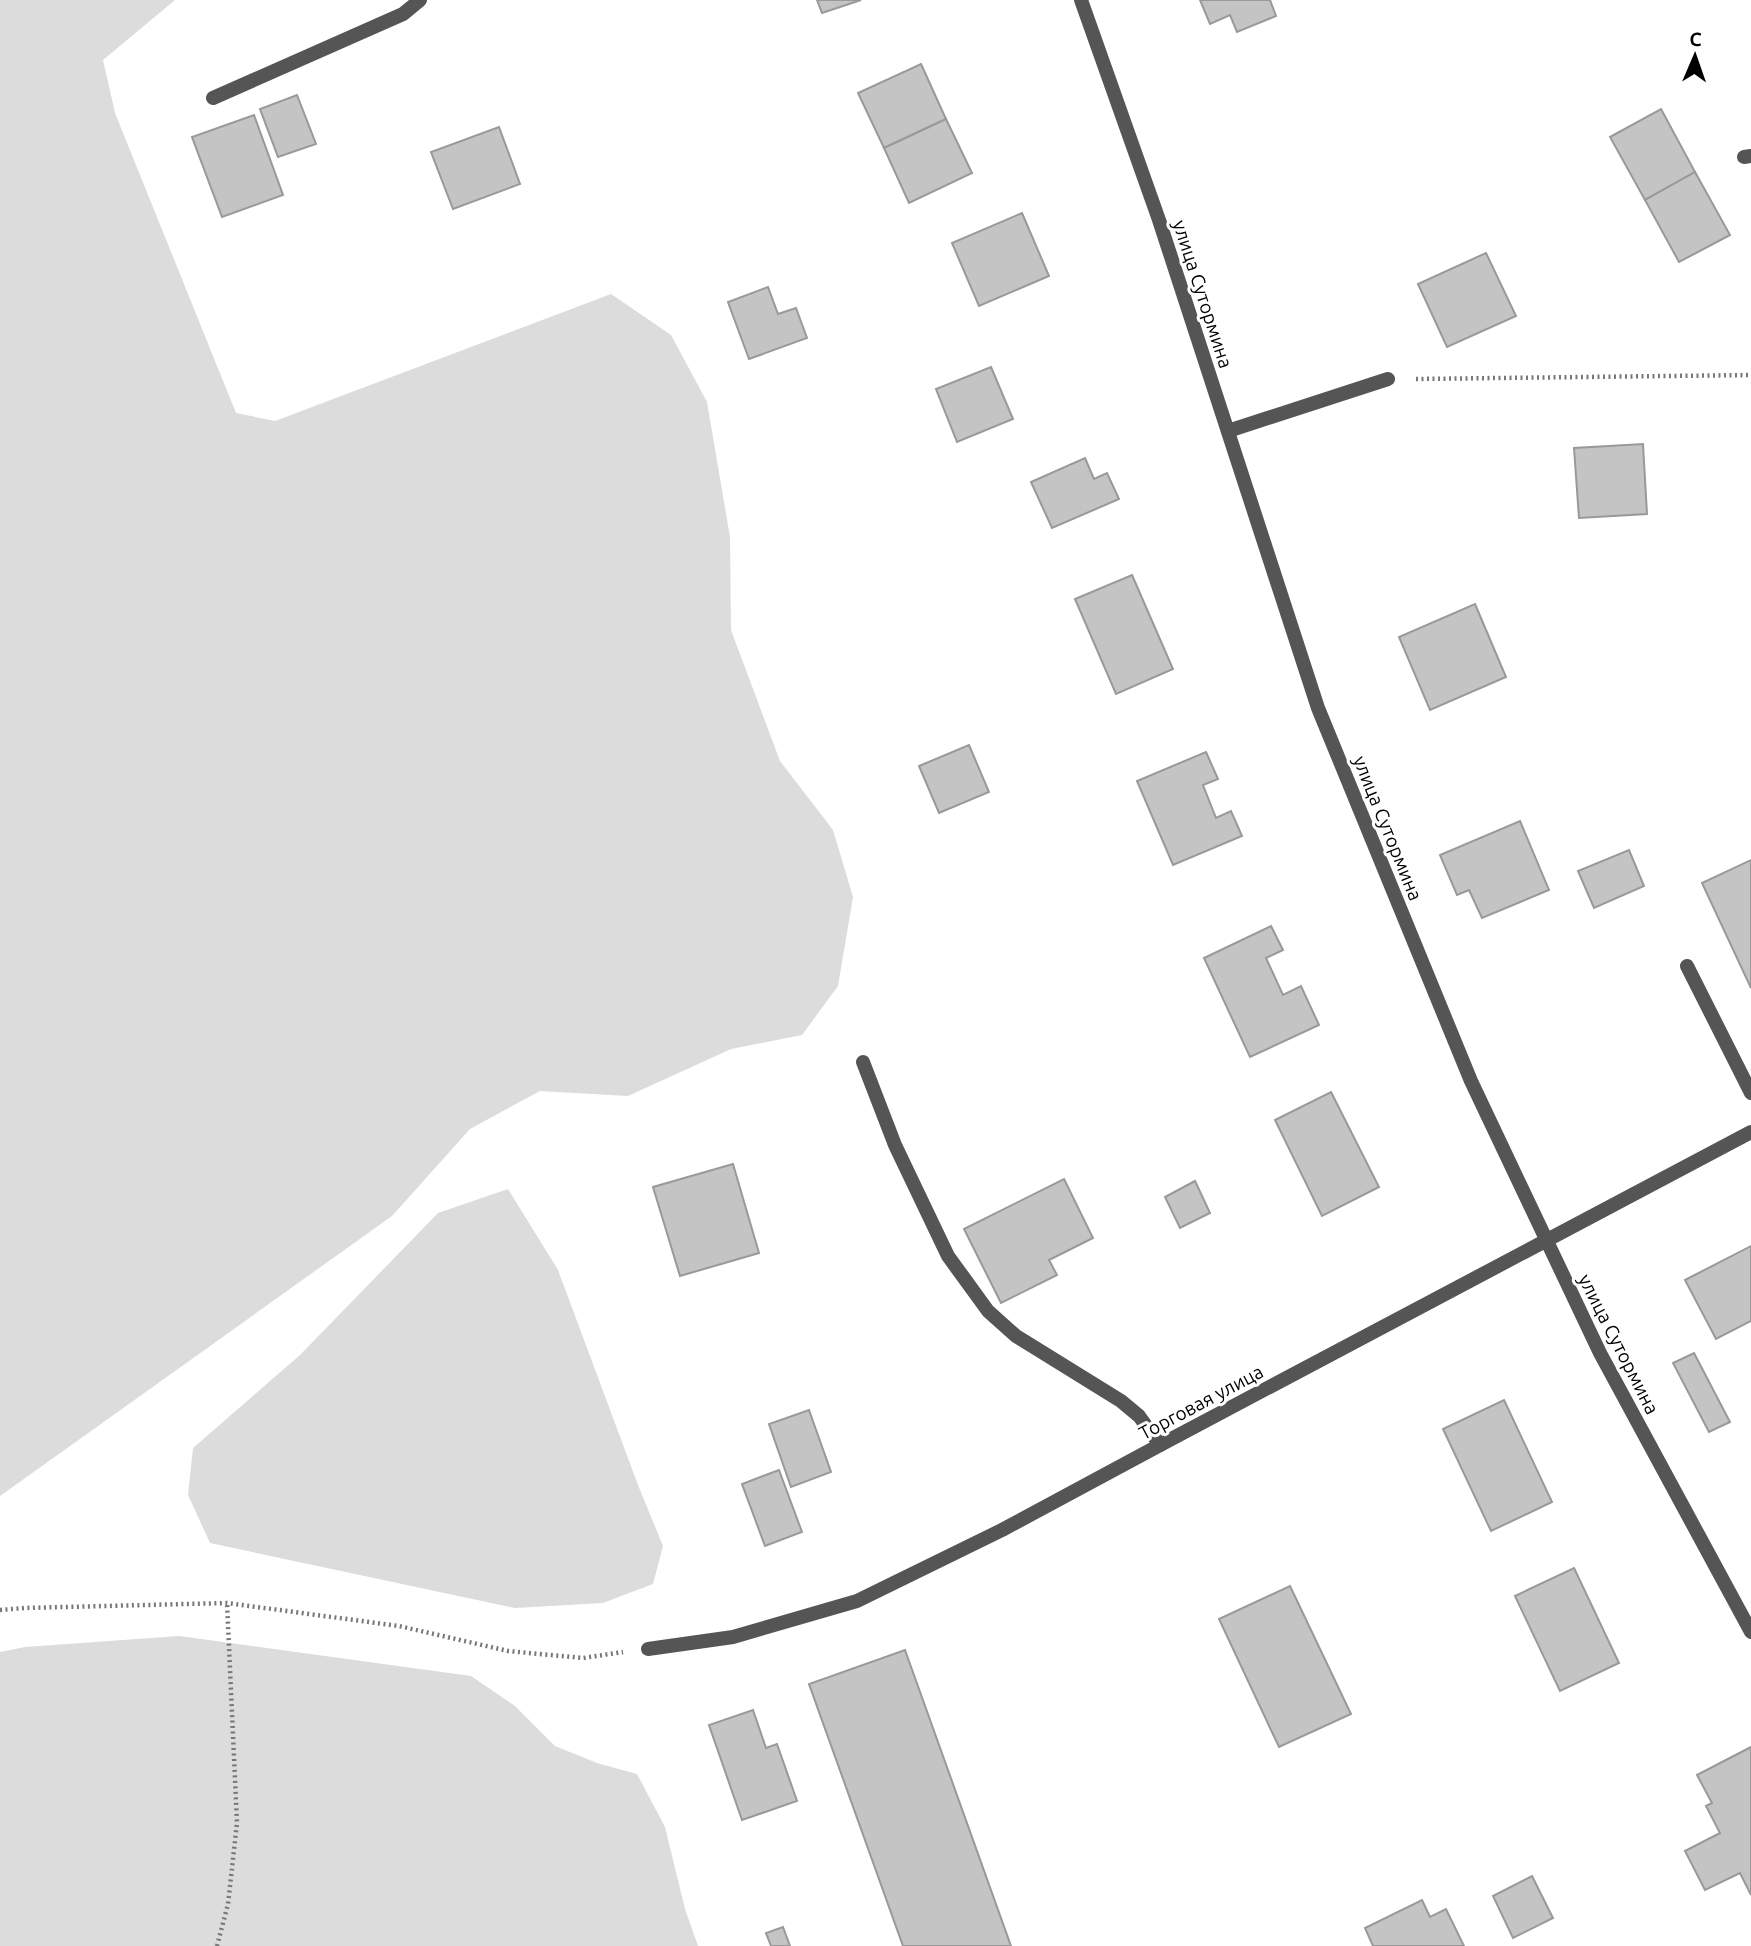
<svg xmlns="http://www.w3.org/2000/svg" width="1751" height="1946" font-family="Ubuntu,sans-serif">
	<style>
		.green { fill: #dcdcdc }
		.building { fill: #c4c4c4; stroke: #999; stroke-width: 2 }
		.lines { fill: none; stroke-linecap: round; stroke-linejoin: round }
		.path { stroke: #777; stroke-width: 4.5; stroke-dasharray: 2 3.5; stroke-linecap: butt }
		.lane { stroke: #555; stroke-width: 14 }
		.street { stroke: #555; stroke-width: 14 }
		.labels { text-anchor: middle; stroke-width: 6; stroke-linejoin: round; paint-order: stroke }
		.street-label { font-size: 19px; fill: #000; stroke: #fff }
	</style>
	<rect width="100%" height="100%" fill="#fff"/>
	<g class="green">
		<polygon points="0,0 175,0 103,60 115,113 236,413 275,421 611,294 671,335 707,402 730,537 731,630 780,761 833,830 853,897 838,986 802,1035 731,1049 628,1096 540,1091 470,1129 392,1216 0,1496"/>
		<polygon points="508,1189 558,1270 638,1485 663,1546 653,1584 603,1603 515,1608 210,1543 188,1495 193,1448 300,1355 438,1213"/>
		<polygon points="179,1636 471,1676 515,1706 555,1746 597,1763 637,1774 665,1827 685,1909 698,1946 0,1946 0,1652 25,1647"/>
	</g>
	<g class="building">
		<polygon points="817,0 861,0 822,13"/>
		<polygon points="1200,0 1270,0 1276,16 1237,32 1230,15 1210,24"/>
		<polygon points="921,64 946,119 884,148 858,93"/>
		<polygon points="297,95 316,144 278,157 260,109"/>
		<polygon points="1661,109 1695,172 1645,200 1610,137"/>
		<polygon points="254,115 283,195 222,217 192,137"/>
		<polygon points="946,119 972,173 909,203 884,148"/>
		<polygon points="499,127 520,184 453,209 431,152"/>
		<polygon points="1695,172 1730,235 1679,262 1645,200"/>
		<polygon points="1022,213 1049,276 979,306 952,243"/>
		<polygon points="1486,253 1516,316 1447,347 1418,284"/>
		<polygon points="768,287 778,314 796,308 807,338 749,359 728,302"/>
		<polygon points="991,367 1013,419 957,442 936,389"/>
		<polygon points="1643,444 1647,514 1579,518 1574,448"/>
		<polygon points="1085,458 1094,479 1107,473 1119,499 1052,528 1031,482"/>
		<polygon points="1132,575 1173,669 1116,694 1075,599"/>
		<polygon points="1475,604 1506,677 1430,710 1399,637"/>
		<polygon points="969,745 989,792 939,813 919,766"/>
		<polygon points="1206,752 1218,779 1203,785 1216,818 1231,811 1242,836 1173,865 1137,781"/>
		<polygon points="1520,821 1549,890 1482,918 1469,890 1457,895 1440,855"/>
		<polygon points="1629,850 1644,886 1594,908 1578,871"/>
		<polygon points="1751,860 1751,988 1702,883"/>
		<polygon points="1271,926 1283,950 1266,958 1283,995 1301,986 1319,1025 1250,1057 1204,958"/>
		<polygon points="1331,1092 1379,1187 1322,1216 1275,1120"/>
		<polygon points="733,1164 759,1253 680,1276 653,1187"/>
		<polygon points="1064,1179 1093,1238 1049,1260 1057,1275 1001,1303 964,1229"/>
		<polygon points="1195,1181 1210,1213 1180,1228 1165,1197"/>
		<polygon points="1751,1246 1751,1321 1716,1339 1685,1280"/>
		<polygon points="1694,1353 1730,1422 1709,1432 1673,1363"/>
		<polygon points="1504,1400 1552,1502 1491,1531 1443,1429"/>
		<polygon points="809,1410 831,1472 791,1487 769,1424"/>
		<polygon points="779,1470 802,1532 765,1546 742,1484"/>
		<polygon points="1574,1568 1619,1663 1560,1691 1515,1596"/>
		<polygon points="1290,1586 1351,1714 1279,1747 1219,1619"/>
		<polygon points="905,1650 1011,1946 903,1946 809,1684"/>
		<polygon points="753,1710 766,1748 777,1744 797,1801 742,1820 709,1725"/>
		<polygon points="1751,1747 1751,1895 1740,1873 1705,1890 1685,1851 1720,1833 1706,1806 1712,1803 1697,1775"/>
		<polygon points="1532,1876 1553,1918 1513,1938 1493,1896"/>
		<polygon points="1422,1900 1430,1917 1446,1909 1464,1946 1373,1946 1365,1928"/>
		<polygon points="783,1927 790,1946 771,1946 766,1933"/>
	</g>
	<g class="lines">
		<g class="path">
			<polyline points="1416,379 1751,375"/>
			<polyline points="0,1610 24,1608 227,1603 399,1626 508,1651 583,1658 623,1652"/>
			<polyline points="217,1946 228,1904 237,1823 227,1603"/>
		</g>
		<g class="lane">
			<polyline points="213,98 403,14 420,0"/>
			<polyline points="1744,157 1751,156"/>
			<polyline points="1228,431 1388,379"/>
			<polyline points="1687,966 1751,1093"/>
			<polyline points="863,1062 895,1145 948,1256 988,1311 1016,1336 1121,1401 1139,1416 1160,1445"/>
		</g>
		<g class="street">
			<polyline points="1081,0 1159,220 1318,708 1471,1081 1600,1353 1751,1632"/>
			<polyline points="648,1649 733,1637 857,1601 1002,1530 1160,1445 1751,1132"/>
		</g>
	</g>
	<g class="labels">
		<g class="street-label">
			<text transform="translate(1203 294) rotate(72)" y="7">улица Сутормина</text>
			<text transform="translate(1388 828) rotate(68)" y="7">улица Сутормина</text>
			<text transform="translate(1619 1344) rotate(63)" y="7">улица Сутормина</text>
			<text transform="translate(1201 1402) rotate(-28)" y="7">Торговая улица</text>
		</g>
	</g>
	<g transform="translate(1695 56) rotate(2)" stroke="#ffffff" stroke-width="5" paint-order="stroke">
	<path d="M0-5L12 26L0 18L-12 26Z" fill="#000000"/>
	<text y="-10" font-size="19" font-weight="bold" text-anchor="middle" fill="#000000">С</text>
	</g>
</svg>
